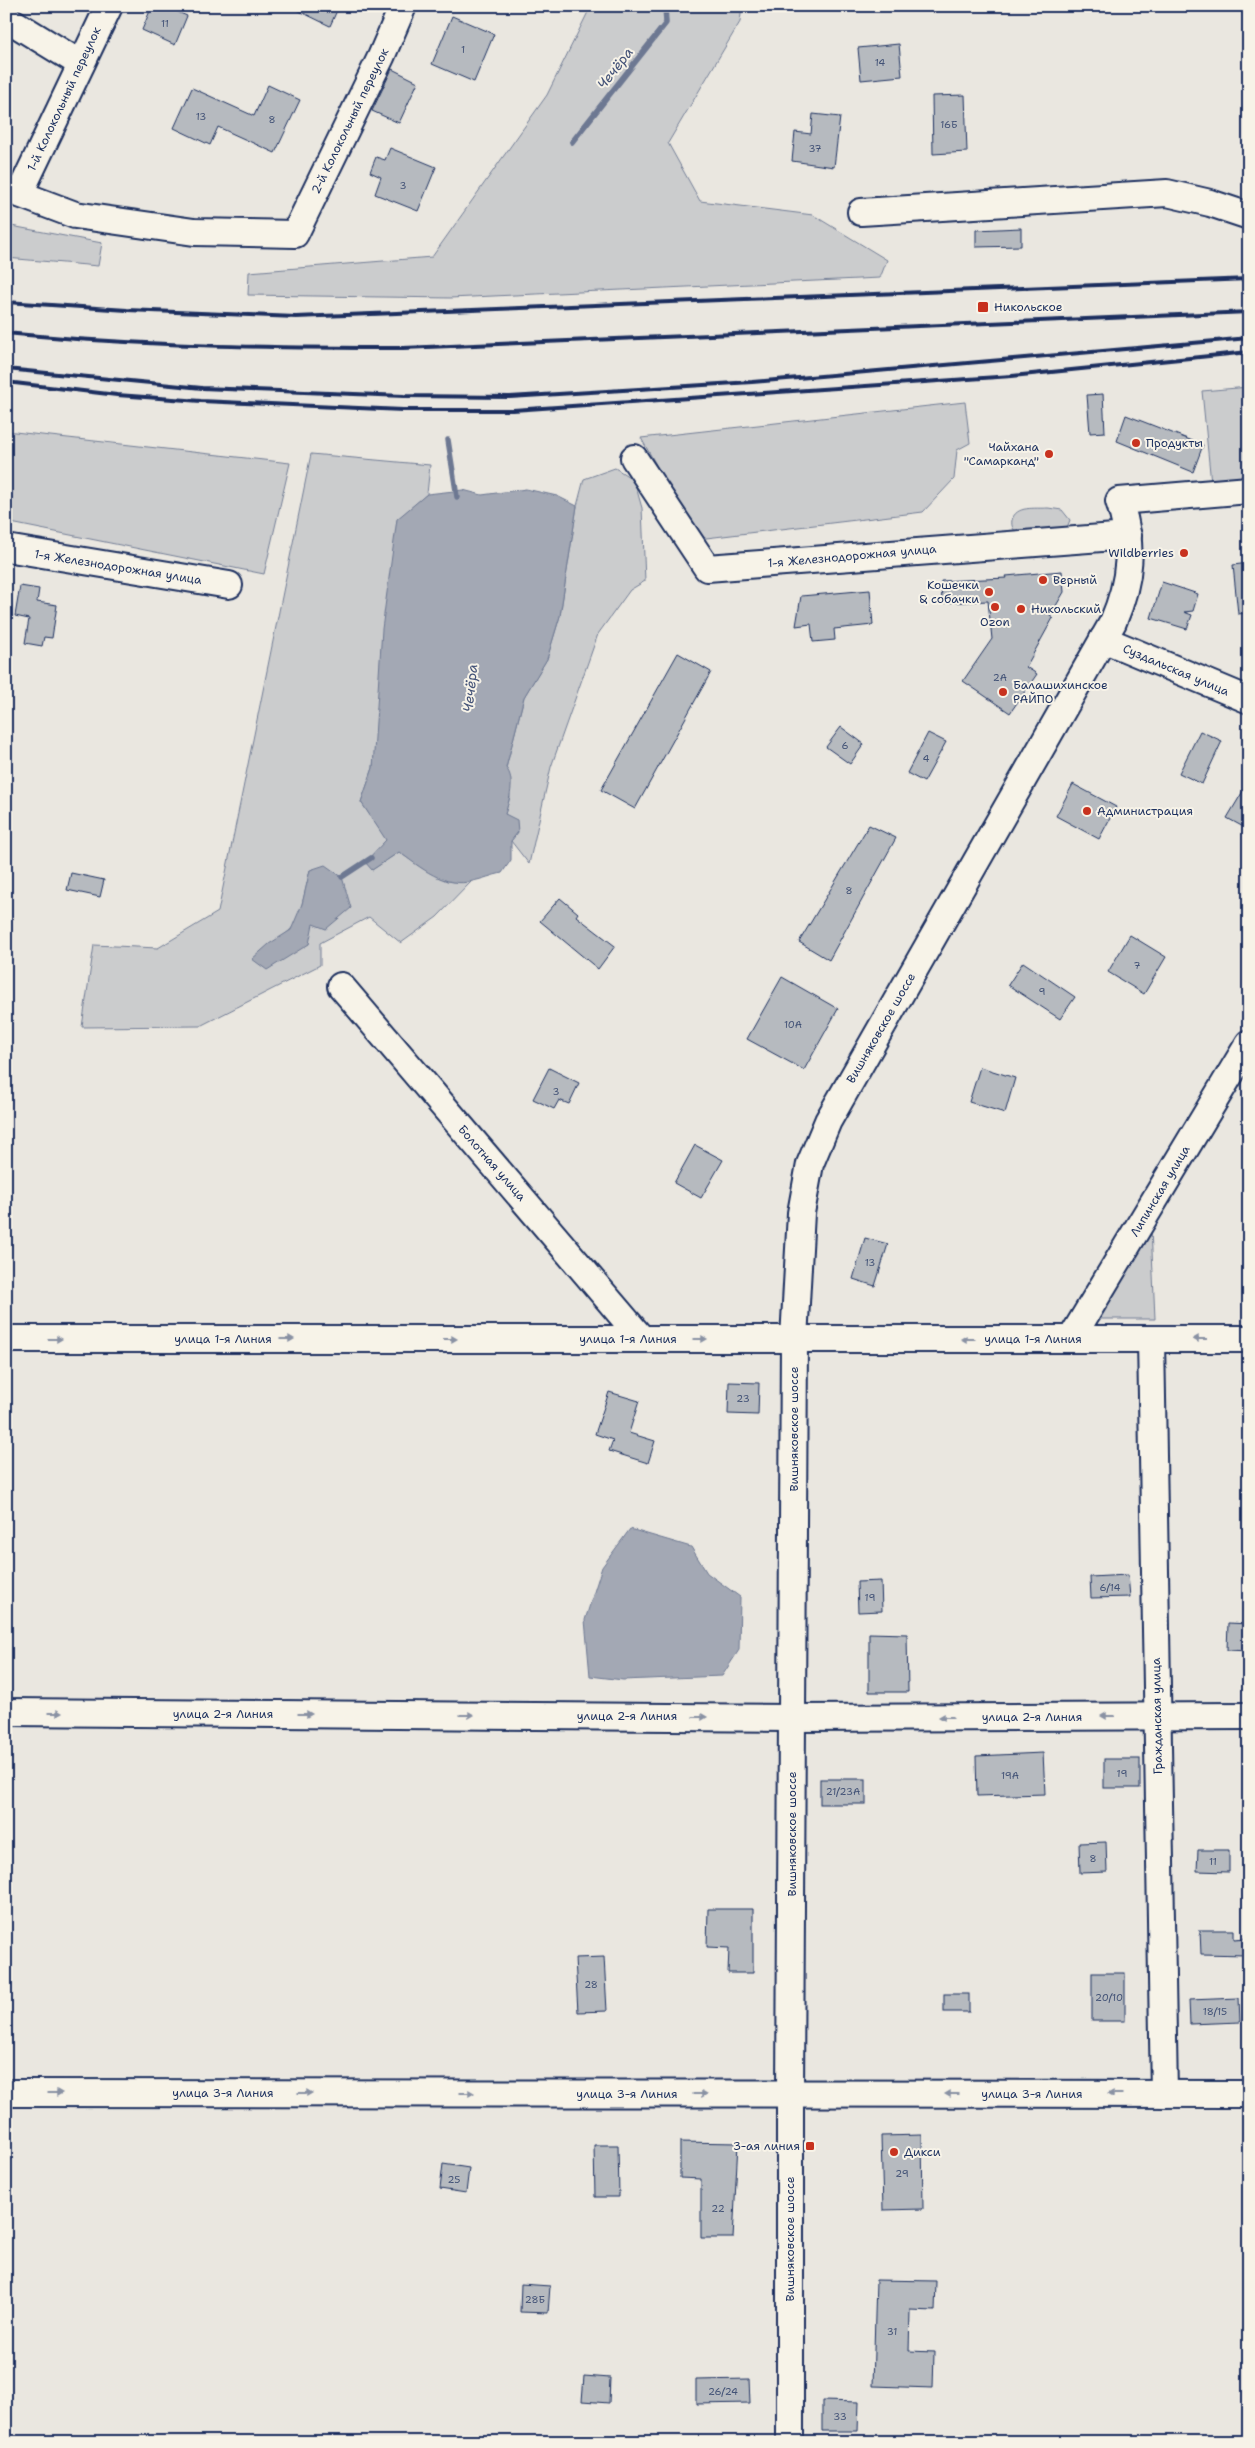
<svg xmlns="http://www.w3.org/2000/svg" width="1255" height="2448" font-family="'Shantell Sans',sans-serif">
	<style>
		.green { fill: #cbcccd; stroke: #737e96; fill-rule: evenodd }
		.water { fill: #a3a8b4; stroke: #6d7892 }
		.lines { fill: none; stroke-linecap: round; stroke-linejoin: round }
		.stream { stroke: #6d7892; stroke-width: 5.5 }
		.building { fill: #b6babf; stroke: #1b2f5e }
		.minor-casing { stroke: #1b2f5e; stroke-width: 30 }
		.minor { stroke: #f7f3e8; stroke-width: 26 }
		.rail { stroke: #1b2f5e; stroke-width: 4 }
		.oneway { fill: #8991a3 }
		.poi-dot { fill: #c8321e; stroke: #f7f3e8; stroke-width: 2 }
		.labels { text-anchor: middle; stroke-width: 4; stroke-linejoin: round; paint-order: stroke }
		.number-label { font-size: 10px; fill: #425276 }
		.street-label { font-size: 12px; fill: #1b2f5e; stroke: #f7f3e8 }
		.poi-label { font-size: 12px; fill: #1b2f5e; stroke: #f7f3e8; text-anchor: start }
		.water-label { font-size: 14px; font-style: italic; fill: #445378; stroke: #f7f3e8 }
	</style>
	<rect width="100%" height="100%" fill="#eae7e0"/>
	<filter id="ink" filterUnits="userSpaceOnUse"><feTurbulence type="fractalNoise" baseFrequency=".02" numOctaves="2"/><feDisplacementMap in="SourceGraphic" scale="10" xChannelSelector="R" yChannelSelector="G"/><feConvolveMatrix kernelMatrix="1 2 1 2 8 2 1 2 1" color-interpolation-filters="sRGB"/></filter>
	<g filter="url(#ink)">
		<g class="green">
			<polygon points="591,6 742,6 740,22 668,143 700,201 813,215 887,260 880,278 450,298 248,295 249,272 432,257 547,95"/>
			<polygon points="6,225 102,243 98,266 6,258"/>
			<polygon points="1249,387 1249,479 1211,483 1202,391"/>
			<polygon points="965,402 970,443 957,450 954,479 923,512 698,539 641,438"/>
			<polygon points="6,431 290,463 264,574 6,522"/>
			<path d="M311 454 430 465 427 494 397 520 373 768 361 802 387 840 372 870 399 852 422 868 447 881 471 882 437 917 401 943 369 917 320 943V965L200 1026 82 1027 94 945 158 948 218 912ZM310 870 309 944 253 959C264 947 279 941 290 930 301 919 306 886 310 870Z"/>
			<polygon points="615,468 634,480 642,508 645,581 630,590 598,634 551,767 529,864 511,841 518,832 505,814 510,797 506,768 524,697 547,659 560,616 577,506 584,479"/>
			<path d="M1048 508 1062 510 1070 520 1066 530 1018 533C1013 530 1011 526 1012 520 1016 505 1035 509 1048 508Z"/>
			<polygon points="1151,1228 1155,1319 1095,1319"/>
		</g>
		<g class="water">
			<path d="M526 489 557 496 577 506 560 616 547 659 524 697 506 768C516 779 509 801 505 814L517 820 518 832 511 841V860L502 873C492 875 483 879 473 881 445 889 420 867 399 852L372 870 365 862 386 840 361 802 373 768 382 629 397 519 427 494 463 490 482 495Z"/>
			<polygon points="325,865 342,877 351,908 326,929 313,924 309,944 267,970 252,959 269,944 291,930 302,904 310,870"/>
			<polygon points="630,1529 691,1547 707,1573 740,1597 739,1650 722,1676 623,1680 590,1676 585,1620 602,1567"/>
		</g>
		<g class="lines">
			<g class="stream">
				<polyline points="572,142 666,23 665,6"/>
				<polyline points="448,440 457,497"/>
				<polyline points="342,877 371,858"/>
			</g>
		</g>
		<g class="building">
			<polygon points="152,6 164,6 187,16 175,45 142,30"/>
			<polygon points="289,6 339,6 330,26"/>
			<polygon points="452,16 494,34 474,82 432,64"/>
			<polygon points="899,44 902,76 861,80 858,48"/>
			<polygon points="392,69 418,82 399,123 372,111"/>
			<polygon points="268,85 300,100 275,153 218,127 210,145 174,128 192,88 254,116"/>
			<polygon points="965,95 967,152 933,154 932,96"/>
			<polygon points="813,114 840,117 834,167 792,161 795,132 811,134"/>
			<polygon points="390,148 436,167 418,211 375,194 381,177 370,172 376,157 385,160"/>
			<polygon points="1021,228 1021,246 976,247 976,230"/>
			<polygon points="1103,394 1105,432 1090,433 1087,395"/>
			<polygon points="1126,415 1203,445 1193,472 1117,441"/>
			<polygon points="1249,563 1249,613 1238,614 1233,565"/>
			<polygon points="1062,571 1064,592 1050,616 1053,618 1026,667 1037,674 1010,713 963,681 992,639 988,601 942,603 941,581 1007,578 1006,576"/>
			<polygon points="1162,582 1198,594 1193,611 1184,612 1192,615 1187,629 1151,618"/>
			<polygon points="20,586 39,589 37,602 57,605 52,638 44,637 42,646 25,643 29,619 15,616"/>
			<polygon points="870,590 873,625 834,629 835,640 813,642 811,624 796,626 801,596"/>
			<polygon points="678,653 711,672 635,809 601,790"/>
			<polygon points="841,727 864,744 850,764 826,747"/>
			<polygon points="1200,731 1222,741 1202,784 1179,773"/>
			<polygon points="928,733 946,742 924,782 907,773"/>
			<polygon points="1249,781 1249,830 1227,818"/>
			<polygon points="1073,784 1116,807 1099,839 1056,816"/>
			<polygon points="869,825 896,838 829,960 799,942"/>
			<polygon points="71,873 104,880 100,897 67,890"/>
			<polygon points="560,898 578,913 576,916 615,946 598,969 540,921"/>
			<polygon points="1130,935 1166,957 1144,994 1108,972"/>
			<polygon points="1023,962 1075,997 1060,1019 1008,985"/>
			<polygon points="782,977 838,1009 804,1070 747,1039"/>
			<polygon points="980,1067 1015,1078 1005,1113 969,1102"/>
			<polygon points="549,1068 579,1083 569,1104 559,1100 554,1109 533,1099"/>
			<polygon points="695,1145 723,1160 701,1198 674,1183"/>
			<polygon points="865,1238 888,1244 875,1286 853,1279"/>
			<polygon points="729,1382 759,1383 758,1415 728,1414"/>
			<polygon points="609,1392 639,1401 629,1433 655,1441 648,1463 609,1451 613,1440 595,1434"/>
			<polygon points="1128,1575 1130,1597 1091,1598 1090,1577"/>
			<polygon points="881,1581 882,1611 858,1612 857,1582"/>
			<polygon points="1228,1623 1249,1624 1249,1651 1227,1650"/>
			<polygon points="869,1633 907,1634 908,1692 869,1692"/>
			<polygon points="1043,1753 1045,1794 977,1796 976,1756"/>
			<rect x="1104" y="1759" width="36" height="29"/>
			<rect x="820" y="1779" width="46" height="25"/>
			<polygon points="1106,1842 1107,1872 1080,1873 1079,1843"/>
			<polygon points="1198,1850 1229,1850 1229,1872 1197,1871"/>
			<polygon points="708,1909 753,1909 753,1973 728,1973 729,1948 707,1947"/>
			<polygon points="1200,1930 1234,1930 1234,1939 1246,1938 1246,1955 1201,1954"/>
			<polygon points="604,1957 607,2011 578,2012 575,1958"/>
			<rect x="1092" y="1973" width="33" height="48"/>
			<rect x="944" y="1994" width="25" height="18"/>
			<polygon points="1239,1998 1240,2022 1190,2024 1189,2000"/>
			<polygon points="922,2135 923,2209 883,2210 881,2136"/>
			<polygon points="680,2142 738,2143 733,2238 701,2238 701,2179 680,2178"/>
			<polygon points="594,2145 618,2145 619,2197 595,2197"/>
			<polygon points="443,2164 469,2168 466,2193 440,2189"/>
			<polygon points="876,2280 936,2281 935,2311 910,2310 909,2351 934,2352 933,2388 873,2386"/>
			<polygon points="521,2284 550,2286 548,2313 520,2312"/>
			<polygon points="584,2376 610,2378 609,2403 582,2401"/>
			<polygon points="749,2379 750,2403 696,2404 696,2380"/>
			<polygon points="822,2401 859,2402 858,2431 822,2431"/>
		</g>
		<g class="lines">
			<g class="minor-casing">
				<g id="minor">
					<polyline points="6,18 81,64"/>
					<polyline points="6,189 75,215 194,232 295,234 381,57 403,6"/>
					<polyline points="20,193 109,6"/>
					<polyline points="861,212 1167,193 1210,203 1249,216"/>
					<polyline points="634,458 707,568 1128,536"/>
					<polyline points="6,548 229,585"/>
					<polyline points="1103,639 1249,700"/>
					<polyline points="341,986 642,1339"/>
					<polyline points="6,1339 1249,1339"/>
					<polyline points="1071,1339 1249,1043"/>
					<polyline points="1151,1339 1164,2094"/>
					<polyline points="6,1712 793,1718 1249,1716"/>
					<polyline points="6,2093 1249,2094"/>
					<path d="M790 2442V2094L794 1339 801 1213 810 1164 828 1121 1113 622C1131 580 1134 545 1119 501L1249 490"/>
				</g>
			</g>
			<use href="#minor" class="minor"/>
			<g class="rail">
				<polyline points="6,302 127,310 296,317 1249,279"/>
				<path d="M6 333C138 346 271 348 403 348L1249 312"/>
				<polyline points="6,369 202,388 404,396 510,397 752,382 1249,338"/>
				<polyline points="6,382 117,395 201,401 403,410 513,410 1012,376 1249,352"/>
			</g>
		</g>
		<defs><path id="oneway-solid" d="M-6-.8H1V-3.2L6.5 0L1 3.2V.8H-6Z" transform="scale(1.25)"/></defs>
		<g class="oneway">
			<use href="#oneway-solid" transform="translate(55 1339)"/>
			<use href="#oneway-solid" transform="translate(287 1339)"/>
			<use href="#oneway-solid" transform="translate(450 1339)"/>
			<use href="#oneway-solid" transform="translate(700 1339)"/>
			<use href="#oneway-solid" transform="translate(968 1339) rotate(180)"/>
			<use href="#oneway-solid" transform="translate(1200 1339) rotate(180)"/>
			<use href="#oneway-solid" transform="translate(55 1713)"/>
			<use href="#oneway-solid" transform="translate(305 1714)"/>
			<use href="#oneway-solid" transform="translate(467 1715)"/>
			<use href="#oneway-solid" transform="translate(1108 1716) rotate(180)"/>
			<use href="#oneway-solid" transform="translate(700 1717)"/>
			<use href="#oneway-solid" transform="translate(946 1717) rotate(180)"/>
			<use href="#oneway-solid" transform="translate(55 2093)"/>
			<use href="#oneway-solid" transform="translate(305 2093)"/>
			<use href="#oneway-solid" transform="translate(467 2093)"/>
			<use href="#oneway-solid" transform="translate(700 2094)"/>
			<use href="#oneway-solid" transform="translate(952 2094) rotate(180)"/>
			<use href="#oneway-solid" transform="translate(1115 2094) rotate(180)"/>
		</g>
	</g>
	<g class="poi-dot">
		<rect x="977" y="301" width="12" height="12" rx="2.5"/>
		<circle cx="1136" cy="443" r="5"/>
		<circle cx="1049" cy="454" r="5"/>
		<circle cx="1184" cy="553" r="5"/>
		<circle cx="1043" cy="580" r="5"/>
		<circle cx="989" cy="592" r="5"/>
		<circle cx="995" cy="607" r="5"/>
		<circle cx="1021" cy="609" r="5"/>
		<circle cx="1003" cy="692" r="5"/>
		<circle cx="1087" cy="811" r="5"/>
		<rect x="805" y="2141" width="10" height="10" rx="2.5"/>
		<circle cx="894" cy="2152" r="5"/>
	</g>
	<g class="labels">
		<g class="number-label">
			<text x="165" y="27">11</text>
			<text x="463" y="53">1</text>
			<text x="880" y="66">14</text>
			<text x="201" y="120">13</text>
			<text x="272" y="123">8</text>
			<text x="949" y="128">16Б</text>
			<text x="815" y="152">37</text>
			<text x="403" y="189">3</text>
			<text x="1000" y="681">2А</text>
			<text x="845" y="749">6</text>
			<text x="926" y="762">4</text>
			<text x="849" y="894">8</text>
			<text x="1137" y="969">7</text>
			<text x="1042" y="995">9</text>
			<text x="793" y="1028">10А</text>
			<text x="556" y="1095">3</text>
			<text x="870" y="1266">13</text>
			<text x="743" y="1402">23</text>
			<text x="1110" y="1591">6/14</text>
			<text x="870" y="1601">19</text>
			<text x="1122" y="1777">19</text>
			<text x="1010" y="1779">19А</text>
			<text x="843" y="1795">21/23А</text>
			<text x="1093" y="1862">8</text>
			<text x="1213" y="1865">11</text>
			<text x="591" y="1988">28</text>
			<text x="1109" y="2001">20/10</text>
			<text x="1215" y="2015">18/15</text>
			<text x="902" y="2177">29</text>
			<text x="454" y="2183">25</text>
			<text x="718" y="2212">22</text>
			<text x="535" y="2303">28Б</text>
			<text x="892" y="2335">31</text>
			<text x="723" y="2395">26/24</text>
			<text x="840" y="2420">33</text>
		</g>
		<g class="street-label">
			<text transform="translate(64 99) rotate(-65)" y="4">1-й Колокольный переулок</text>
			<text transform="translate(350 121) rotate(-64)" y="4">2-й Колокольный переулок</text>
			<text transform="translate(852 556) rotate(-5)" y="4">1-я Железнодорожная улица</text>
			<text transform="translate(118 567) rotate(9)" y="4">1-я Железнодорожная улица</text>
			<text transform="translate(1176 670) rotate(23)" y="4">Суздальская улица</text>
			<text transform="translate(881 1028) rotate(-60)" y="4">Вишняковское шоссе</text>
			<text transform="translate(492 1163) rotate(49)" y="4">Болотная улица</text>
			<text transform="translate(1160 1191) rotate(-59)" y="4">Липинская улица</text>
			<text x="223" y="1343">улица 1-я Линия</text>
			<text x="628" y="1343">улица 1-я Линия</text>
			<text x="1033" y="1343">улица 1-я Линия</text>
			<text transform="translate(794 1429) rotate(-90)" y="4">Вишняковское шоссе</text>
			<text x="223" y="1718">улица 2-я Линия</text>
			<text x="627" y="1720">улица 2-я Линия</text>
			<text transform="translate(1157 1716) rotate(-91)" y="4">Гражданская улица</text>
			<text x="1032" y="1721">улица 2-я Линия</text>
			<text transform="translate(792 1834) rotate(-90)" y="4">Вишняковское шоссе</text>
			<text x="223" y="2097">улица 3-я Линия</text>
			<text x="627" y="2098">улица 3-я Линия</text>
			<text x="1032" y="2098">улица 3-я Линия</text>
			<text transform="translate(790 2239) rotate(-90)" y="4">Вишняковское шоссе</text>
		</g>
		<g class="poi-label">
			<text x="994" y="311">Никольское</text>
			<text x="1146" y="447">Продукты</text>
			<text x="1039" y="451" text-anchor="end">Чайхана<tspan x="1039" dy="14">"Самарканд"</tspan></text>
			<text x="1174" y="557" text-anchor="end">Wildberries</text>
			<text x="1053" y="584">Верный</text>
			<text x="979" y="589" text-anchor="end">Кошечки<tspan x="979" dy="14">&amp; собачки</tspan></text>
			<text x="1031" y="613">Никольский</text>
			<text x="995" y="626" text-anchor="middle">Ozon</text>
			<text x="1013" y="689">Балашихинское<tspan x="1013" dy="14">РАЙПО</tspan></text>
			<text x="1097" y="815">Администрация</text>
			<text x="800" y="2150" text-anchor="end">3-ая линия</text>
			<text x="904" y="2156">Дикси</text>
		</g>
		<g class="water-label">
			<text transform="translate(615 68) rotate(-52)" y="5">Чечёра</text>
			<text transform="translate(470 688) rotate(-84)" y="5">Чечёра</text>
		</g>
	</g>
	<rect width="1255" height="2448" fill="none" stroke="#f7f3e8" stroke-width="25"/>
	<rect x="12" y="12" width="1230" height="2423" fill="none" stroke="#1b2f5e" stroke-width="2" filter="url(#ink)"/>
</svg>
